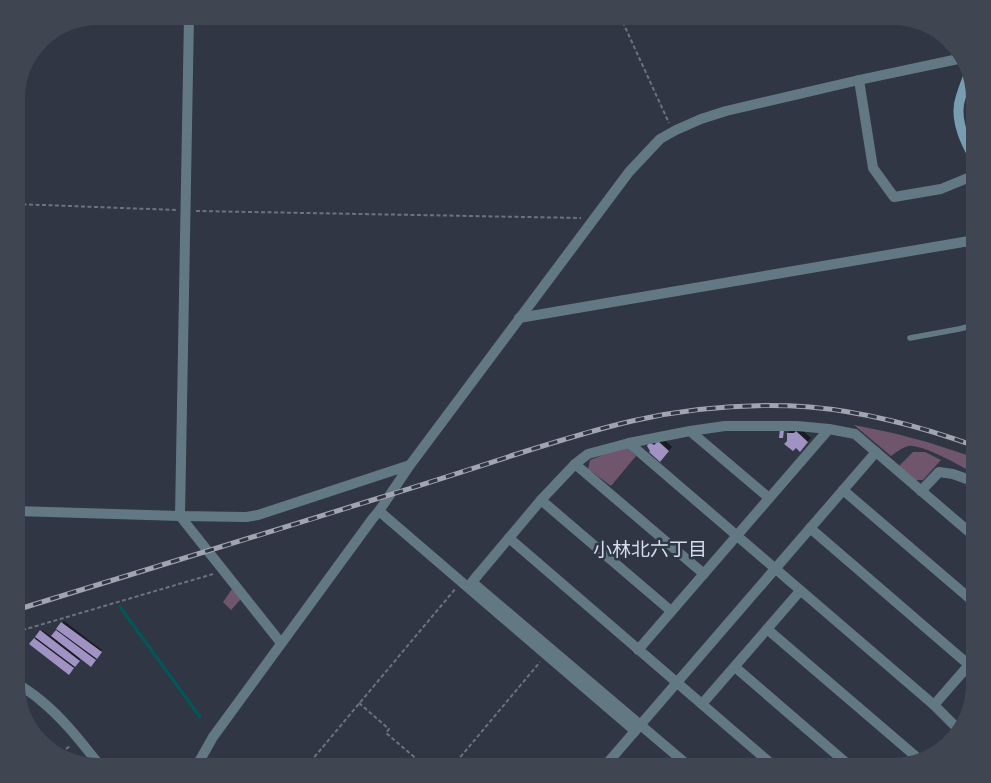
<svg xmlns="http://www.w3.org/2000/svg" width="991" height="783" font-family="'Archivo Narrow','Noto Sans JP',sans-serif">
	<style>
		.green { fill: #6f566d }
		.shadow { fill: #0007 }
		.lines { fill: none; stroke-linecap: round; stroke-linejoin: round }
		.stream { stroke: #00585a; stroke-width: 3 }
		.building { fill: #a093c4 }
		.path { stroke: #6d737e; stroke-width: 2; stroke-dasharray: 4 2.5; stroke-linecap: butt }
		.service { stroke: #627984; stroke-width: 5.5 }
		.minor { stroke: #627984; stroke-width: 10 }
		.tertiary { stroke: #627984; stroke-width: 10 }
		.secondary { stroke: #799db0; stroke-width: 10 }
		.rail-casing { stroke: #a0a5af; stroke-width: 5 }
		.rail { stroke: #303643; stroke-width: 3; stroke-dasharray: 9; stroke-linecap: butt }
		.labels { text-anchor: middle; stroke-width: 5; stroke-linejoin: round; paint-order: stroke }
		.neighbourhood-label { font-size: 19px; fill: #d4dded; stroke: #303643 }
	</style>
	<rect width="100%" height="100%" fill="#303643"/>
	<g class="green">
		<path d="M854 425 893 433 927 442 973 457 975 458V474C960 466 923 444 908 446 902 448 896 452 891 456Z"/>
		<polygon points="628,448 636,456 611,486 588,469 590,460 619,449"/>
		<polygon points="913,452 925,452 941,460 923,480 915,480 899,466"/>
		<polygon points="232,589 241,599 231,610 223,602"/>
	</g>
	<g class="shadow">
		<polygon points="800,428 811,438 800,450 788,441 788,433 792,429"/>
		<polygon points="663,438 672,447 664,456 649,446 656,440"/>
		<polygon points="64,621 102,650 91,665 81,658 69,673 31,644 42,630 52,637"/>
	</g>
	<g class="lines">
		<polyline class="stream" points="120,607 200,717"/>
	</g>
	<g class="building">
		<polygon points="780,429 784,430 783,438 779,438"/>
		<polygon points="796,431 808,442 800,452 796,448 793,451 784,444 787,441 787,433 794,433"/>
		<polygon points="658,441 669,451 660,462 649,452 650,451 647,446 649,443 651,443 654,445"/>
		<polygon points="61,622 102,652 97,659 56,629"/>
		<polygon points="40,630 80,661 75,667 35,637"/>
		<polygon points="56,630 96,660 91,667 51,636"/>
		<polygon points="34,638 74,668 69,675 29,644"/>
	</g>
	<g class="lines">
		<g class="path">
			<polyline points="620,16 669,123"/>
			<polyline points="16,204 176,210"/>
			<polyline points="196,211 581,218"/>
			<polyline points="16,632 213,574"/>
			<polyline points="359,703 389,729 386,733 426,767"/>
			<polyline points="61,753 71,745"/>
			<polyline points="306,767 456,588"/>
			<polyline points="452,767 540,662"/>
		</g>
		<g class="service">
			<polyline points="969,326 975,361"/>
			<polyline points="910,338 959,329 975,325"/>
		</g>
		<g class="minor">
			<polyline points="189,16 180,516 246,517 258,515 410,465 379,511 635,731"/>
			<polyline points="859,80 873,168 894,197 941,189 975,175"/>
			<polyline points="519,318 975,240"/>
			<polyline points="690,431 769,498"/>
			<polyline points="629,443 934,705 958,729"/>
			<polyline points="575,464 704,574"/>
			<polyline points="410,465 629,172 660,139 676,130 701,119 726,111 859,80 963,58"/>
			<polyline points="843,490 975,603"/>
			<polyline points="921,491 939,472 953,474 975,482"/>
			<polyline points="541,500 671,611"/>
			<polyline points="16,511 180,516 281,643"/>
			<polyline points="810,528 969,665"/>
			<polyline points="509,538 775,767"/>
			<polyline points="477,576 541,500 575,464 588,454 629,443 690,431 725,426 797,426 829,429 855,434 975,537"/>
			<polyline points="767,629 920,760"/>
			<polyline points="638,650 829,429"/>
			<polyline points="735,667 851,767"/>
			<path d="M16 683C24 688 32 693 39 699 63 718 82 743 101 767"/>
			<polyline points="702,704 800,591"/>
			<polyline points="934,705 975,658"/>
			<polyline points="196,767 213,737 373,518 379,511"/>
			<polyline points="604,767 876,452"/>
		</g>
		<polyline class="tertiary" points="477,576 472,582 690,767"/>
		<path class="secondary" d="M969 74C965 84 961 94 959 104 956 124 966 143 975 160"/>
		<g class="rail-casing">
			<path id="rail" d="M16 610C137 572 258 536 379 498 425 484 471 469 517 454 555 442 593 430 632 421 689 408 751 403 810 407 867 412 922 427 975 446"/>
		</g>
		<use href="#rail" class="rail"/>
	</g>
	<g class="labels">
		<g class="neighbourhood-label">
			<text x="650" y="556">小林北六丁目</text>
		</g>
	</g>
	<path d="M0 0H991V783H0ZM98 25H893A73 73 0 0 1 966 98V685A73 73 0 0 1 893 758H98A73 73 0 0 1 25 685V98A73 73 0 0 1 98 25Z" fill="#3f4551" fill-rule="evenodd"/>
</svg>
